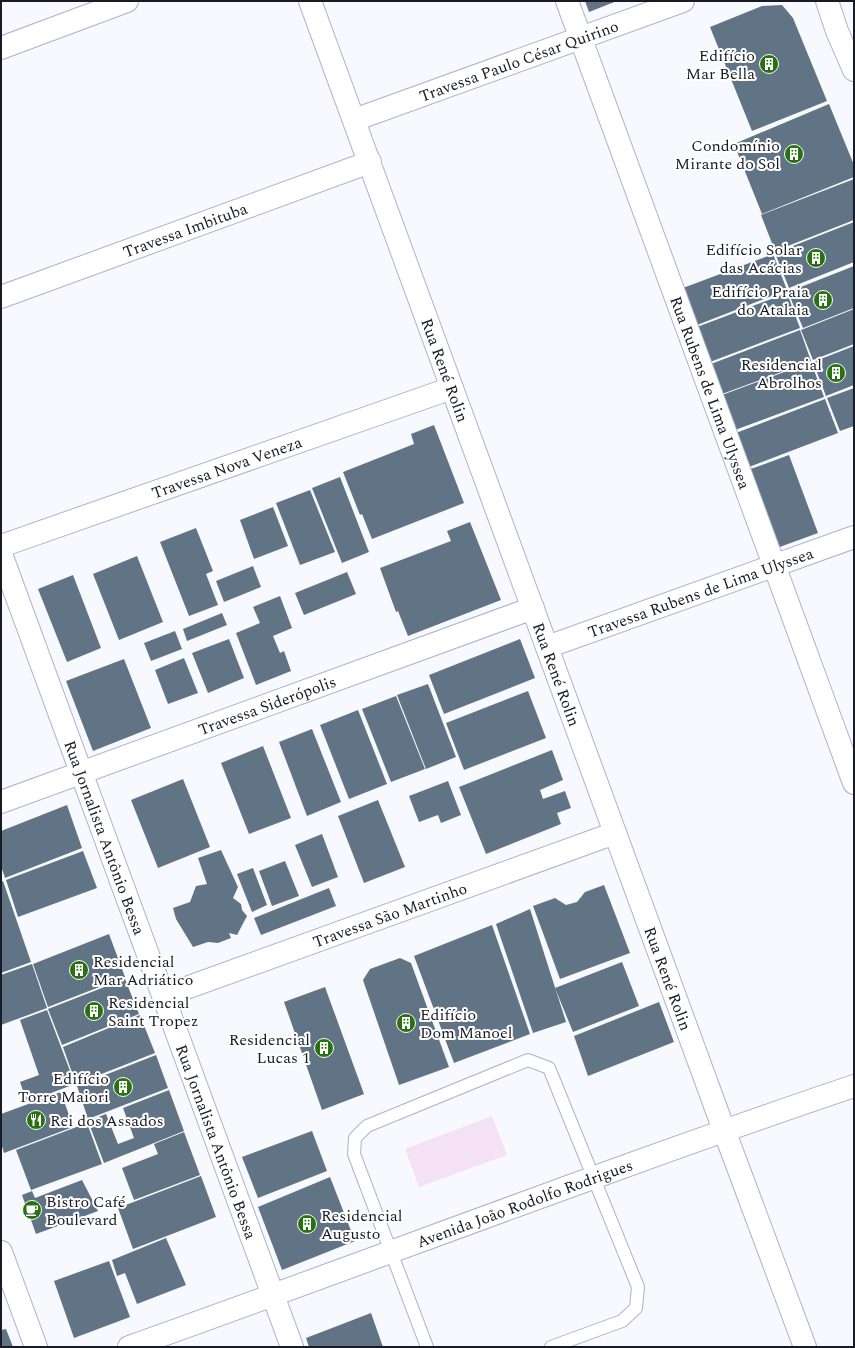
<svg xmlns="http://www.w3.org/2000/svg" width="855" height="1348" font-family="Spectral,serif">
	<style>
		.green { fill: #f5e1f5 }
		.building { fill: #607486 }
		.lines { fill: none; stroke-linecap: round; stroke-linejoin: round }
		.lane-casing { stroke: #acb3cc; stroke-width: 14 }
		.street-casing { stroke: #acb3cc; stroke-width: 24 }
		.secondary-casing { stroke: #acb3cc; stroke-width: 24 }
		.lane { stroke: #fff; stroke-width: 12 }
		.street { stroke: #fff; stroke-width: 22 }
		.secondary { stroke: #fff; stroke-width: 22 }
		.labels { text-anchor: middle; stroke-width: 4; stroke-linejoin: round; paint-order: stroke }
		.poi-label { font-size: 16px; fill: #191b24; stroke: #fff; text-anchor: end }
		.street-label { font-size: 16px; fill: #191b24; stroke: #fff }
	</style>
	<rect width="100%" height="100%" fill="#f7f9fe"/>
	<polygon class="green" points="492,1116 507,1155 419,1187 405,1149"/>
	<g class="building">
		<polygon points="585,1 617,1 589,12"/>
		<polygon points="782,5 793,18 827,101 752,131 710,27 762,6"/>
		<polygon points="829,104 854,165 854,177 762,214 734,144"/>
		<polygon points="854,179 854,220 775,251 761,215"/>
		<polygon points="854,222 854,262 789,288 775,253"/>
		<polygon points="773,254 787,290 697,325 683,288"/>
		<polygon points="854,266 854,308 803,328 788,292"/>
		<polygon points="787,293 800,328 710,362 697,327"/>
		<polygon points="854,309 854,344 813,360 801,330"/>
		<polygon points="800,330 811,361 722,394 711,364"/>
		<polygon points="854,346 854,385 826,396 813,362"/>
		<polygon points="811,362 824,397 735,430 722,395"/>
		<polygon points="854,388 854,426 840,431 827,398"/>
		<polygon points="825,399 838,433 749,467 736,433"/>
		<polygon points="434,425 464,503 372,539 362,514 360,515 343,472 414,444 411,434"/>
		<polygon points="789,455 818,533 777,548 748,470"/>
		<polygon points="340,477 369,552 342,563 312,488"/>
		<polygon points="310,490 335,552 300,565 276,503"/>
		<polygon points="273,507 288,546 254,559 240,520"/>
		<polygon points="470,522 501,600 408,636 398,611 396,612 380,568 451,541 447,531"/>
		<polygon points="196,528 213,571 206,574 218,605 189,616 160,542"/>
		<polygon points="137,556 163,622 119,640 93,574"/>
		<polygon points="253,566 261,587 224,602 216,581"/>
		<polygon points="347,572 356,594 304,615 295,593"/>
		<polygon points="73,575 101,648 67,662 38,589"/>
		<polygon points="280,596 292,628 273,636 280,653 284,651 291,671 256,685 236,633 260,623 253,607"/>
		<polygon points="222,613 227,625 187,641 183,629"/>
		<polygon points="175,631 182,649 151,661 144,643"/>
		<polygon points="229,639 244,678 208,693 192,653"/>
		<polygon points="520,639 535,678 444,714 429,675"/>
		<polygon points="184,658 198,693 168,704 155,670"/>
		<polygon points="124,659 151,728 93,751 66,681"/>
		<polygon points="428,684 456,757 426,769 397,695"/>
		<polygon points="528,691 546,738 464,770 446,723"/>
		<polygon points="396,696 425,769 391,782 362,709"/>
		<polygon points="358,710 387,784 349,799 320,725"/>
		<polygon points="312,729 341,802 307,816 279,742"/>
		<polygon points="263,746 291,818 249,834 221,763"/>
		<polygon points="552,750 563,780 540,790 543,799 565,791 571,808 557,813 561,824 486,854 459,787"/>
		<polygon points="183,779 210,847 158,868 131,800"/>
		<polygon points="448,781 461,815 441,823 438,815 419,822 409,796"/>
		<polygon points="378,800 405,867 364,883 338,816"/>
		<polygon points="67,805 82,848 5,878 1,866 1,831"/>
		<polygon points="322,834 338,877 312,887 295,845"/>
		<polygon points="221,850 238,887 233,898 241,904 242,910 247,916 237,935 229,933 231,938 218,943 208,942 193,947 176,919 173,908 190,902 196,886 207,884 198,858"/>
		<polygon points="83,851 97,888 18,917 6,880"/>
		<polygon points="285,861 299,896 272,906 259,871"/>
		<polygon points="253,868 267,905 252,912 237,874"/>
		<polygon points="3,881 31,962 1,973 1,882"/>
		<polygon points="604,885 630,953 560,979 533,906 555,898 566,905 577,902 585,892"/>
		<polygon points="329,888 336,906 261,935 254,918"/>
		<polygon points="530,909 566,1022 533,1033 496,924"/>
		<polygon points="492,925 530,1034 454,1063 414,956"/>
		<polygon points="109,934 125,977 48,1007 33,964"/>
		<polygon points="400,958 411,963 449,1067 399,1085 363,980 370,969"/>
		<polygon points="622,962 639,1006 573,1032 555,988"/>
		<polygon points="32,964 47,1008 1,1025 1,975"/>
		<polygon points="125,979 139,1014 62,1045 48,1009"/>
		<polygon points="325,987 364,1094 322,1110 284,1002"/>
		<polygon points="659,1002 674,1042 588,1076 574,1036"/>
		<polygon points="47,1010 75,1084 27,1102 20,1082 39,1075 20,1020"/>
		<polygon points="140,1015 155,1053 76,1084 63,1047"/>
		<polygon points="156,1055 168,1088 88,1119 77,1086"/>
		<polygon points="169,1090 184,1131 104,1163 88,1121 106,1114 118,1144 134,1138 123,1108"/>
		<polygon points="61,1092 73,1127 4,1153 1,1143 1,1114"/>
		<polygon points="87,1123 102,1164 31,1190 16,1150"/>
		<polygon points="312,1131 327,1171 258,1198 242,1157"/>
		<polygon points="184,1132 200,1175 134,1200 122,1168 158,1154 154,1144"/>
		<polygon points="201,1176 216,1217 133,1249 118,1208"/>
		<polygon points="330,1177 355,1241 282,1270 258,1207"/>
		<polygon points="82,1180 98,1211 36,1234 22,1195 32,1191 35,1198"/>
		<polygon points="166,1238 186,1285 137,1304 125,1273 117,1276 112,1260"/>
		<polygon points="109,1261 130,1317 74,1338 54,1281"/>
		<polygon points="371,1313 383,1347 309,1347 306,1338"/>
		<polygon points="6,1329 13,1347 1,1347 1,1330"/>
	</g>
	<g class="lines">
		<g class="lane-casing">
			<polyline id="lane" points="427,1347 354,1154 355,1138 367,1126 528,1060 549,1068 638,1287 636,1308 622,1321 551,1347"/>
		</g>
		<g class="street-casing">
			<g id="street">
				<path id="s1" d="M310 1 724 1130 805 1347"/>
				<path id="s2" d="M567 1 854 783"/>
				<polyline points="827,1 837,31 854,70"/>
				<polyline points="1,48 127,1"/>
				<path id="s3" d="M354 120 683 1"/>
				<path id="s4" d="M1 297 370 162"/>
				<path id="s5" d="M1 546 452 388"/>
				<path id="s6" d="M1 554 292 1347"/>
				<path id="s7" d="M547 647 854 537"/>
				<path id="s8" d="M1 802 533 608"/>
				<path id="s9" d="M164 996 615 833"/>
				<path id="s10" d="M129 1347C371 1261 611 1168 854 1086"/>
			</g>
		</g>
		<g class="secondary-casing">
			<polyline id="secondary" points="1,1252 36,1347"/>
		</g>
		<use href="#lane" class="lane"/>
		<use href="#street" class="street"/>
		<use href="#secondary" class="secondary"/>
	</g>
	<defs>
		<g id="building-disc" transform="scale(1)"><circle r="9.5" fill="#297010" stroke="#fff"/><path d="M-4-6H4V6H1V3H-1V6H-4ZM-2.5-4.3h1.7v1.8h-1.7ZM.8-4.3h1.7v1.8H.8ZM-2.5-1h1.7V.8h-1.7ZM.8-1h1.7V.8H.8Z" fill="#fff"/></g>
		<g id="restaurant-disc" transform="scale(1)"><circle r="9.5" fill="#297010" stroke="#fff"/><path d="M-5-6h1v4h1v-4h1v4h1v-4h1v5L-1.5 .5V6h-2V.5L-5-1ZM5-6V6H3V1.5H1.5Q1.5-4 5-6Z" fill="#fff"/></g>
		<g id="cafe-disc" transform="scale(1)"><circle r="9.5" fill="#297010" stroke="#fff"/><path d="M-5.5-4.5H6V0H3Q3 3.5 0 3.5H-2.5Q-5.5 3.5-5.5 0ZM3-3.2v2h1.7v-2ZM-6 4.5H4V6H-6Z" fill="#fff"/></g>
	</defs>
	<g fill-rule="evenodd">
		<use href="#building-disc" x="769" y="64"/>
		<use href="#building-disc" x="794" y="154"/>
		<use href="#building-disc" x="816" y="258"/>
		<use href="#building-disc" x="823" y="300"/>
		<use href="#building-disc" x="836" y="373"/>
		<use href="#building-disc" x="79" y="970"/>
		<use href="#building-disc" x="94" y="1011"/>
		<use href="#building-disc" x="406" y="1023"/>
		<use href="#building-disc" x="324" y="1048"/>
		<use href="#building-disc" x="123" y="1087"/>
		<use href="#restaurant-disc" x="36" y="1120"/>
		<use href="#cafe-disc" x="32" y="1210"/>
		<use href="#building-disc" x="307" y="1224"/>
	</g>
	<g class="labels">
		<g class="poi-label">
			<text x="755" y="61">Edifício<tspan x="755" dy="18">Mar Bella</tspan></text>
			<text x="780" y="151">Condomínio<tspan x="780" dy="18">Mirante do Sol</tspan></text>
			<text x="802" y="255">Edifício Solar<tspan x="802" dy="18">das Acácias</tspan></text>
			<text x="809" y="297">Edifício Praia<tspan x="809" dy="18">do Atalaia</tspan></text>
			<text x="822" y="370">Residencial<tspan x="822" dy="18">Abrolhos</tspan></text>
			<text x="93" y="967" text-anchor="start">Residencial<tspan x="93" dy="18">Mar Adriático</tspan></text>
			<text x="108" y="1008" text-anchor="start">Residencial<tspan x="108" dy="18">Saint Tropez</tspan></text>
			<text x="420" y="1020" text-anchor="start">Edifício<tspan x="420" dy="18">Dom Manoel</tspan></text>
			<text x="310" y="1045">Residencial<tspan x="310" dy="18">Lucas 1</tspan></text>
			<text x="109" y="1084">Edifício<tspan x="109" dy="18">Torre Maiori</tspan></text>
			<text x="50" y="1126" text-anchor="start">Rei dos Assados</text>
			<text x="46" y="1207" text-anchor="start">Bistro Café<tspan x="46" dy="18">Boulevard</tspan></text>
			<text x="321" y="1221" text-anchor="start">Residencial<tspan x="321" dy="18">Augusto</tspan></text>
		</g>
		<g class="street-label">
			<text dy="6" stroke="none"><textPath href="#s3" startOffset="175">Travessa Paulo César Quirino</textPath></text>
			<text dy="6" stroke="none"><textPath href="#s4" startOffset="196">Travessa Imbituba</textPath></text>
			<text dy="6" stroke="none"><textPath href="#s1" startOffset="393">Rua René Rolin</textPath></text>
			<text dy="6" stroke="none"><textPath href="#s2" startOffset="417">Rua Rubens de Lima Ulyssea</textPath></text>
			<text dy="6" stroke="none"><textPath href="#s5" startOffset="239">Travessa Nova Veneza</textPath></text>
			<text dy="6" stroke="none"><textPath href="#s7" startOffset="163">Travessa Rubens de Lima Ulyssea</textPath></text>
			<text dy="6" stroke="none"><textPath href="#s1" startOffset="717">Rua René Rolin</textPath></text>
			<text dy="6" stroke="none"><textPath href="#s8" startOffset="283">Travessa Siderópolis</textPath></text>
			<text dy="6" stroke="none"><textPath href="#s6" startOffset="302">Rua Jornalista Antônio Bessa</textPath></text>
			<text dy="6" stroke="none"><textPath href="#s9" startOffset="240">Travessa São Martinho</textPath></text>
			<text dy="6" stroke="none"><textPath href="#s1" startOffset="1041">Rua René Rolin</textPath></text>
			<text dy="6" stroke="none"><textPath href="#s6" startOffset="626">Rua Jornalista Antônio Bessa</textPath></text>
			<text dy="6" stroke="none"><textPath href="#s10" startOffset="421">Avenida João Rodolfo Rodrigues</textPath></text>
		</g>
	</g>
	<rect width="855" height="1348" fill="none" stroke="#191b24" stroke-width="4"/>
</svg>
